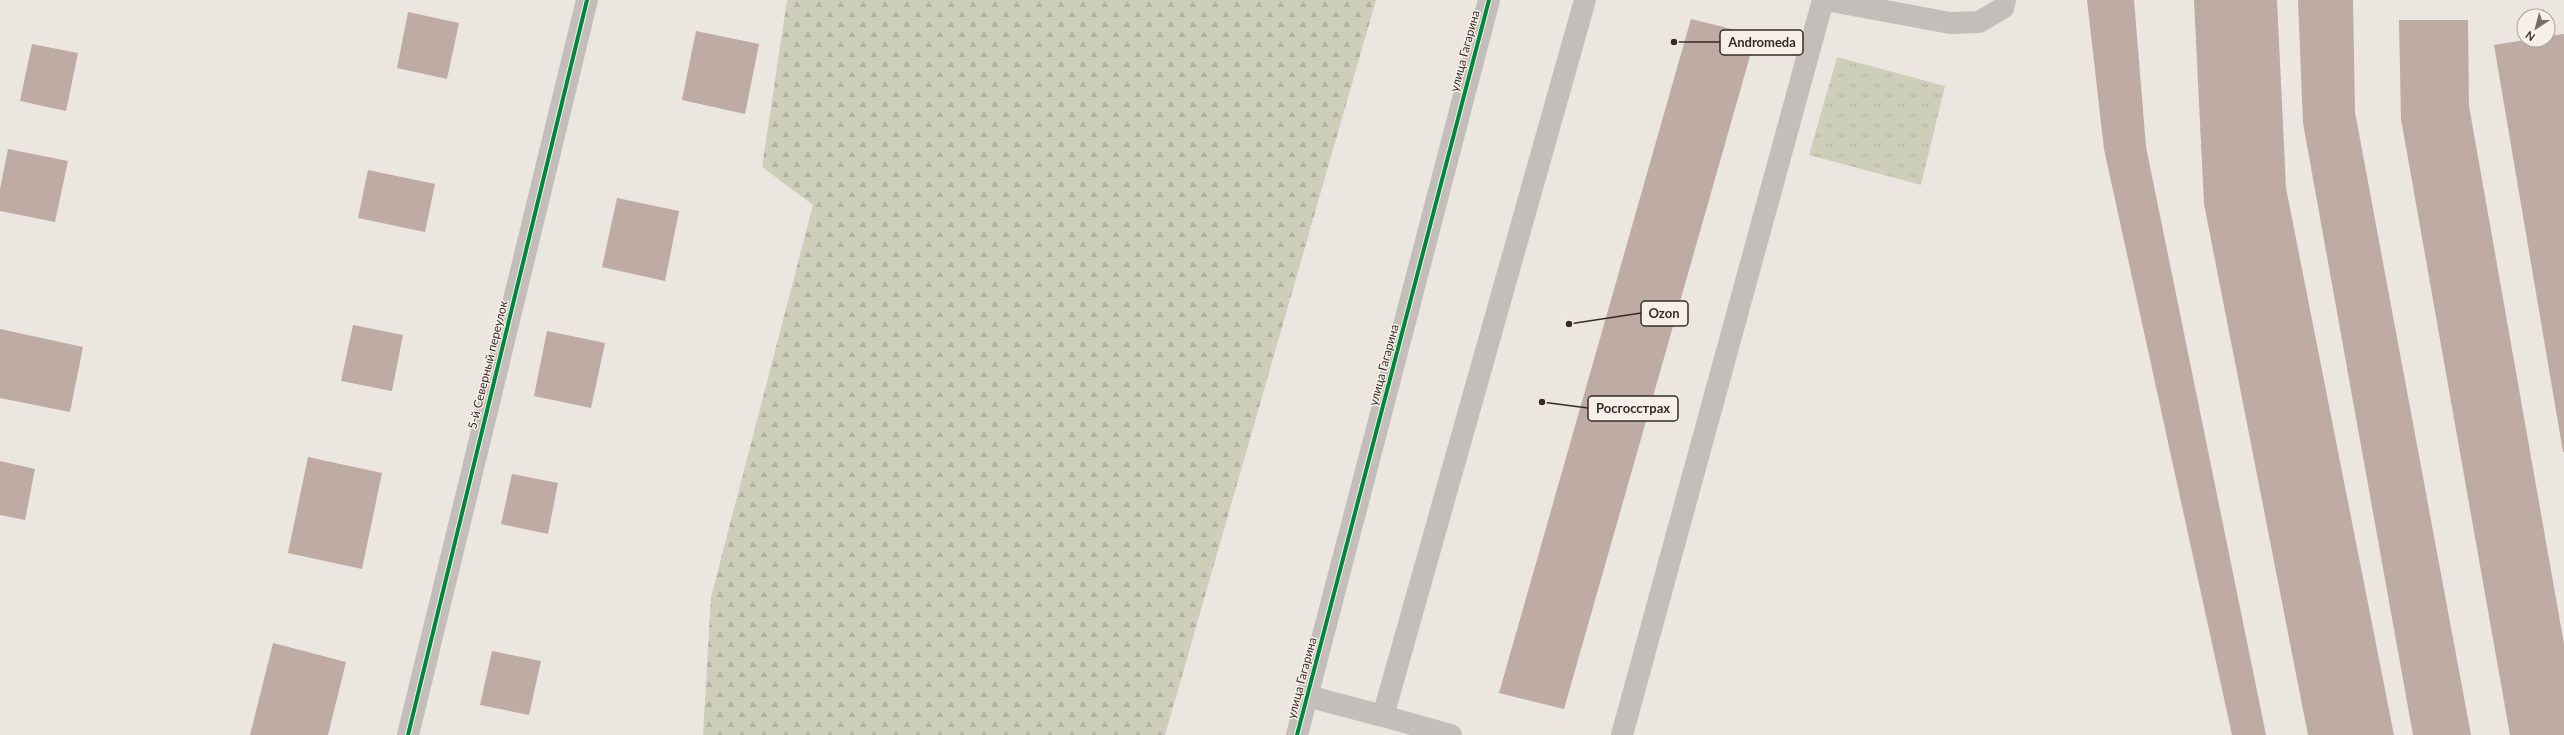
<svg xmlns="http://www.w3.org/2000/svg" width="2564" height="735" font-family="Lato,sans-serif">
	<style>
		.forest { fill: url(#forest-firs) }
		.park { fill: url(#park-tufts) }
		.building { fill: #beaba3 }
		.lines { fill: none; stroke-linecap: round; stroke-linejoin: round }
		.minor { stroke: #c4beba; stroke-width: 22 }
		.cycleway-casing { stroke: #f8f0e8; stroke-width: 6 }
		.cycleway { stroke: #00873e; stroke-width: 4 }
		.labels { text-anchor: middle; stroke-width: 3; stroke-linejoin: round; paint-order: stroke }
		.street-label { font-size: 12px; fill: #352c28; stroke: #f8f0e8 }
		.leader { fill: none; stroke: #352c28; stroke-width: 1.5 }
		.callout-dot { fill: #352c28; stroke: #f8f0e8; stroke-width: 1.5 }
		.callout { fill: #f8f0e8; stroke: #352c28; stroke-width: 1.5 }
		.callout-label { font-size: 13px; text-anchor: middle; font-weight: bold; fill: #352c28 }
	</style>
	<defs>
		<pattern id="forest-firs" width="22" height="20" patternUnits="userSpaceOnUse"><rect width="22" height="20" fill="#cdcfbb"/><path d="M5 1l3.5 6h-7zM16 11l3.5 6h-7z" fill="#b1b2a1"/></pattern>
		<pattern id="park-tufts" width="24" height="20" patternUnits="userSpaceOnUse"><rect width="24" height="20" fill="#cdcfbb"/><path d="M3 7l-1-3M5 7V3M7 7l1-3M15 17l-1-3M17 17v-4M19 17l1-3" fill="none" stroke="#b1b2a1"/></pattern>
	</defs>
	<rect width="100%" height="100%" fill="#ece6e0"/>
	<polygon class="forest" points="787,0 1376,0 1165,735 703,735 711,597 813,205 762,167"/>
	<polygon class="park" points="1837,57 1945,86 1921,185 1809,155"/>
	<g class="building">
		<polygon points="2087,0 2134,0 2146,147 2266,735 2232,735 2104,149"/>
		<polygon points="2194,0 2277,0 2286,188 2394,735 2308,735 2204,204"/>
		<polygon points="2298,0 2353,0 2355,112 2471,735 2413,735 2303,123"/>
		<polygon points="408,12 459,23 447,79 397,68"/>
		<polygon points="1691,19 1756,35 1564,709 1499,693"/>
		<polygon points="2399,20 2468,20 2469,106 2564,644 2564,735 2510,735 2401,119"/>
		<polygon points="696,31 759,44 745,114 682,100"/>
		<polygon points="2564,34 2564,452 2563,452 2494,45 2525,40 2548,40 2548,36"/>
		<polygon points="32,44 78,53 66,111 20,101"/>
		<polygon points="8,149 68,161 55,222 0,211 0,189"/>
		<polygon points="368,170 435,184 425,232 358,218"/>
		<polygon points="617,198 679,211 665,281 602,267"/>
		<polygon points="353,325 403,335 392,391 341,381"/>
		<polygon points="0,329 83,347 70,412 0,398"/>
		<polygon points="547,331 605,343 591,408 534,396"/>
		<polygon points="308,457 382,473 362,569 288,553"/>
		<polygon points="0,461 35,469 25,520 0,515"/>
		<polygon points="512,474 558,483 548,534 501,524"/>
		<polygon points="273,643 346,662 328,735 250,735"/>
		<polygon points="492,651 541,661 529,715 480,705"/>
	</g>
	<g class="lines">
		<g class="minor">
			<polyline points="1826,0 1950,23 1979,22 2003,8 2005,0"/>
			<polyline points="1307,696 1383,716"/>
			<polyline points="408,735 587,0"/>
			<polyline points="1297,735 1489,0"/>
			<polyline points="1451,735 1383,716 1585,0"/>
			<polyline points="1622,735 1823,0"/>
		</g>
		<g class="cycleway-casing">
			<g id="cycleway">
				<polyline points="408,735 587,0"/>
				<polyline points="1297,735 1489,0"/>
			</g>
		</g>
		<use href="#cycleway" class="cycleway"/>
	</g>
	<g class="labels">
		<g class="street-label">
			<text transform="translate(1465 51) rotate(-75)" y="4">улица Гагарина</text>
			<text transform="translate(488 365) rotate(-76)" y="4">5-й Северный переулок</text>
			<text transform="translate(1384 365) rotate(-75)" y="4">улица Гагарина</text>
			<text transform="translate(1302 678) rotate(-75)" y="4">улица Гагарина</text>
		</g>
	</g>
	<path class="leader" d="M1674 42L1720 42M1569 324L1641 313M1542 402L1588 408"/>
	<g class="callout-dot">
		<circle cx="1674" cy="42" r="4"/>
		<circle cx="1569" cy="324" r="4"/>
		<circle cx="1542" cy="402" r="4"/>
	</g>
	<g class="callout">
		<rect x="1720" y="30" width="83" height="25" rx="4"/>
		<rect x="1641" y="301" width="47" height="25" rx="4"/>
		<rect x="1588" y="396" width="90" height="25" rx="4"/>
	</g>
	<g class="callout-label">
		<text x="1762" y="47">Andromeda</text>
		<text x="1664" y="318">Ozon</text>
		<text x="1633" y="413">Росгосстрах</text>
	</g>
	<g transform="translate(2536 28) rotate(216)"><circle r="19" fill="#f8f0e8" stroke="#aaa29b"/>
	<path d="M0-3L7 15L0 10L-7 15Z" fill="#756d68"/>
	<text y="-6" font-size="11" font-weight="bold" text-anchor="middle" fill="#352c28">N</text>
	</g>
</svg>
